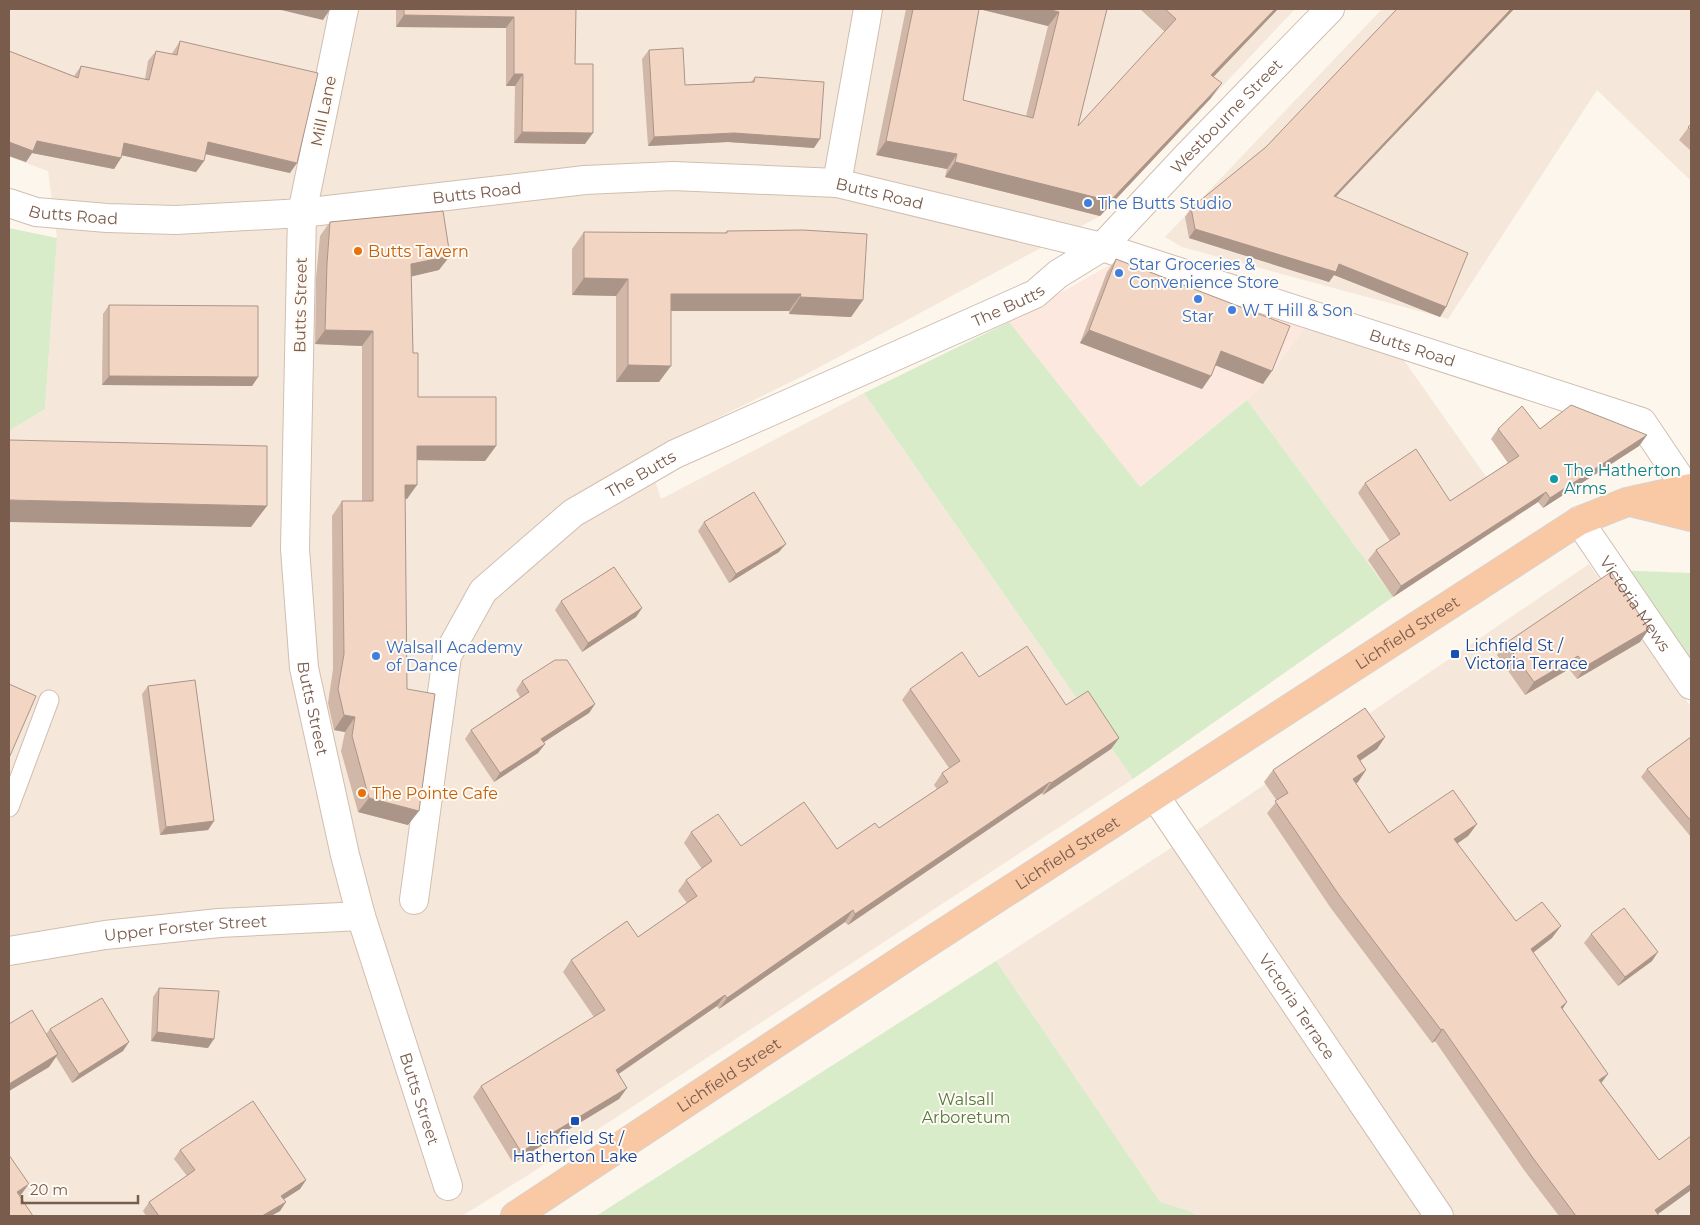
<svg xmlns="http://www.w3.org/2000/svg" width="1700" height="1225" font-family="Montserrat,sans-serif">
	<style>
		.residential { fill: #f5e8da }
		.commercial { fill: #fde8e0 }
		.green { fill: #d8ecc9 }
		.lines { fill: none; stroke-linecap: round; stroke-linejoin: round }
		.service-casing { stroke: #d1beb0; stroke-width: 21 }
		.minor-casing { stroke: #d1beb0; stroke-width: 30 }
		.tertiary-casing { stroke: #d1beb0; stroke-width: 30 }
		.trunk-casing { stroke: #dad1cd; stroke-width: 30 }
		.service { stroke: #fff; stroke-width: 19 }
		.minor { stroke: #fff; stroke-width: 28 }
		.tertiary { stroke: #fff; stroke-width: 28 }
		.trunk { stroke: #f9c8a4; stroke-width: 28 }
		.wall { fill: #d1b7a8 }
		.shaded-wall { fill: #aa9588 }
		.building { fill: #f3d5c3; stroke: #aa9588 }
		.shop-dot { fill: #3f7fe0; stroke: #fffaf3; stroke-width: 2 }
		.food-dot { fill: #e8710a; stroke: #fffaf3; stroke-width: 2 }
		.culture-dot { fill: #0f9aa8; stroke: #fffaf3; stroke-width: 2 }
		.transit-dot { fill: #1a4fb4; stroke: #fffaf3; stroke-width: 2 }
		.labels { text-anchor: middle; stroke-width: 4; stroke-linejoin: round; paint-order: stroke }
		.street-label { font-size: 16px; fill: #7a5c4d; stroke: #fffaf3 }
		.shop-label { font-size: 16px; fill: #366cbe; stroke: #fffaf3; text-anchor: start }
		.food-label { font-size: 16px; fill: #c56008; stroke: #fffaf3; text-anchor: start }
		.culture-label { font-size: 16px; fill: #0d838f; stroke: #fffaf3; text-anchor: start }
		.transit-label { font-size: 16px; fill: #164399; stroke: #fffaf3; text-anchor: start }
		.park-label { font-size: 16px; fill: #537a41; stroke: #fffaf3 }
	</style>
	<rect width="100%" height="100%" fill="#fdf6ec"/>
	<g class="residential">
		<polygon points="9,9 1295,9 1100,216 803,376 646,453 661,499 864,393 1133,779 525,1177 462,1216 9,1216 9,431 45,409 57,238 48,171 9,157"/>
		<polygon points="1382,9 1691,9 1691,181 1597,90 1448,319 1182,247 1165,237"/>
		<polygon points="1304,328 1403,359 1516,519 1503,525 1393,597 1247,400 1263,384"/>
		<polygon points="1589,564 1691,707 1691,1216 1199,1216 1189,1211 1160,1203 996,961 1174,846"/>
	</g>
	<polygon class="commercial" points="1117,261 1147,269 1304,328 1263,384 1247,400 1139,487 1009,322"/>
	<g class="green">
		<polygon points="9,228 57,238 45,409 9,431"/>
		<polygon points="1009,322 1140,487 1247,400 1393,597 1133,779 864,393"/>
		<polygon points="1612,570 1691,573 1691,678"/>
		<polygon points="996,961 1160,1202 1189,1211 1199,1216 596,1216"/>
	</g>
	<g class="lines">
		<g class="service-casing">
			<polyline id="service" points="9,807 49,700"/>
		</g>
		<g class="minor-casing">
			<g id="minor">
				<path id="s1" d="M344 9 302 213 295 549 304 668 345 855 361 916 448 1186"/>
				<polyline points="837,183 868,9"/>
				<path id="s2" d="M1579 521 1691 685"/>
				<path id="s3" d="M1155 796 1439 1216"/>
				<path id="s4" d="M414 900 447 656 483 591 573 513 675 454 1035 294 1058 274 1102 247 1187 156 1330 9"/>
				<path id="s5" d="M9 951 105 935 219 923 361 916"/>
			</g>
		</g>
		<g class="tertiary-casing">
			<g id="tertiary">
				<path id="s6" d="M9 203 36 212 107 218 176 220 302 213 585 180 673 176 837 183 1102 247 1642 422 1687 489"/>
			</g>
		</g>
		<g class="trunk-casing">
			<g id="trunk">
				<polyline points="1634,503 1691,517"/>
				<path id="s7" d="M515 1216 920 948 1579 521 1627 502 1691 488"/>
			</g>
		</g>
		<use href="#service" class="service"/>
		<use href="#minor" class="minor"/>
		<use href="#tertiary" class="tertiary"/>
		<use href="#trunk" class="trunk"/>
	</g>
	<g class="wall">
		<polygon points="396,9 576,9 575,64 585,144 514,143 515,86 506,86 506,28 396,27"/>
		<polygon points="906,9 979,9 963,100 1026,116 1048,26 979,9 1107,9 1078,126 1165,32 1140,9 1278,9 1213,77 1211,98 1100,216 945,177 947,169 876,155"/>
		<polygon points="1397,9 1514,9 1336,196 1446,307 1440,317 1334,275 1329,282 1189,238 1185,217 1191,208 1266,147"/>
		<polygon points="180,41 290,173 205,154 204,161 196,172 122,155 121,158 114,169 32,153 26,162 9,156 9,51 74,76 81,66 145,79 148,61 156,51 172,54 173,52"/>
		<polygon points="649,50 685,85 751,82 755,77 814,148 728,142 648,146 642,59"/>
		<polygon points="1691,124 1691,151 1679,140"/>
		<polygon points="330,222 439,270 411,276 413,353 418,397 496,446 485,461 417,460 407,499 405,499 408,825 358,812 341,751 345,732 334,730 328,703 333,669 332,516 342,501 362,501 362,346 315,344 316,278 320,236"/>
		<polygon points="727,231 863,300 851,317 789,314 789,311 671,311 659,382 616,382 616,296 572,295 572,249 584,232 725,233"/>
		<polygon points="1116,259 1263,384 1216,365 1211,376 1202,389 1080,343 1107,272"/>
		<polygon points="109,305 258,377 252,386 102,385 103,314"/>
		<polygon points="1498,429 1540,429 1647,435 1639,446 1543,508 1538,502 1393,597 1368,560 1376,550 1390,541 1358,493 1365,483 1450,501 1508,463 1491,439"/>
		<polygon points="704,522 779,552 729,583 698,531"/>
		<polygon points="561,601 642,608 636,617 582,652 555,610"/>
		<polygon points="1649,629 1640,642 1577,679 1569,669 1525,695 1497,655 1506,643"/>
		<polygon points="979,677 1066,705 1119,738 1111,749 1043,795 1042,793 848,925 845,922 719,1009 717,1006 619,1074 627,1088 619,1099 513,1163 473,1097 481,1086 594,1017 563,972 571,960 638,937 687,903 678,891 686,880 702,869 684,843 691,832 741,846 837,849 879,828 937,789 934,785 942,773 949,768 902,700 910,689"/>
		<polygon points="522,681 595,704 589,713 543,742 545,744 538,753 494,782 465,739 471,730 520,697 516,690"/>
		<polygon points="148,686 214,821 208,830 160,835 142,694"/>
		<polygon points="1385,737 1377,749 1360,761 1366,770 1358,782 1356,783 1389,833 1477,824 1468,836 1457,844 1516,921 1552,938 1533,953 1567,1002 1562,1009 1608,1074 1601,1083 1659,1160 1691,1136 1691,1190 1658,1214 1659,1216 1559,1216 1524,1170 1435,1041 1432,1043 1330,907 1267,813 1277,801 1264,782 1273,770"/>
		<polygon points="1691,737 1691,837 1641,777 1647,769"/>
		<polygon points="1591,934 1652,961 1618,986 1584,943"/>
		<polygon points="159,988 208,1048 151,1041 153,997"/>
		<polygon points="9,1024 46,1034 50,1029 123,1051 72,1083 56,1057 49,1067 9,1091"/>
		<polygon points="180,1150 306,1180 300,1189 284,1199 280,1211 271,1216 146,1216 143,1211 149,1202 187,1176 174,1159"/>
	</g>
	<g class="shaded-wall">
		<polygon points="277,9 321,9 329,11 323,20"/>
		<polygon points="979,9 1047,9 1059,12 1048,26"/>
		<polygon points="1275,9 1278,9 1201,90 1211,75"/>
		<polygon points="1511,9 1514,9 1328,205 1334,196"/>
		<polygon points="404,15 514,17 506,28 396,27"/>
		<polygon points="514,74 523,74 515,86 506,86"/>
		<polygon points="1222,83 1211,98 1100,216 945,177 955,162"/>
		<polygon points="522,132 593,133 585,144 514,143"/>
		<polygon points="734,133 820,139 814,148 728,142 648,146 654,137"/>
		<polygon points="37,141 121,158 114,169 32,153 26,162 9,156 9,142"/>
		<polygon points="886,141 957,154 947,169 876,155"/>
		<polygon points="208,142 297,163 290,173 201,153"/>
		<polygon points="124,143 204,161 196,172 116,154"/>
		<polygon points="1195,229 1339,264 1446,307 1440,317 1334,275 1329,282 1189,238"/>
		<polygon points="450,256 439,270 401,279 411,264"/>
		<polygon points="584,278 628,279 616,296 572,295"/>
		<polygon points="671,294 801,294 789,311 659,311"/>
		<polygon points="800,297 863,300 851,317 789,314"/>
		<polygon points="325,330 373,331 362,346 315,344"/>
		<polygon points="1089,330 1211,376 1202,389 1080,343"/>
		<polygon points="1221,351 1272,371 1263,384 1212,364"/>
		<polygon points="628,365 671,366 659,382 616,382"/>
		<polygon points="109,376 258,377 252,386 102,385"/>
		<polygon points="1647,435 1639,446 1543,508 1550,498"/>
		<polygon points="417,446 496,446 485,461 407,460"/>
		<polygon points="405,485 417,485 407,499 395,499"/>
		<polygon points="1546,492 1538,502 1393,597 1401,586"/>
		<polygon points="9,500 267,506 251,527 9,522"/>
		<polygon points="786,544 779,552 729,583 736,574"/>
		<polygon points="642,608 636,617 582,652 588,643"/>
		<polygon points="1649,629 1640,642 1577,679 1586,666"/>
		<polygon points="1578,656 1569,669 1525,695 1534,682"/>
		<polygon points="595,704 589,713 535,748 541,739"/>
		<polygon points="344,715 355,717 345,732 334,730"/>
		<polygon points="1385,737 1377,749 1349,768 1357,756"/>
		<polygon points="1119,738 1111,749 1043,795 1051,783"/>
		<polygon points="545,744 538,753 494,782 500,773"/>
		<polygon points="1366,770 1358,782 1344,791 1353,779"/>
		<polygon points="1050,782 1042,793 848,925 855,914"/>
		<polygon points="369,798 419,811 408,825 358,812"/>
		<polygon points="214,821 208,830 160,835 166,827"/>
		<polygon points="1477,824 1468,836 1446,851 1454,839"/>
		<polygon points="853,910 845,922 719,1009 727,998"/>
		<polygon points="1561,926 1552,938 1522,961 1531,949"/>
		<polygon points="1658,952 1652,961 1618,986 1625,977"/>
		<polygon points="725,995 717,1006 608,1081 616,1070"/>
		<polygon points="1567,1002 1559,1014 1561,1007"/>
		<polygon points="1443,1029 1435,1041 1432,1043 1441,1030"/>
		<polygon points="157,1032 214,1039 208,1048 151,1041"/>
		<polygon points="129,1042 123,1051 72,1083 79,1074"/>
		<polygon points="58,1054 49,1067 9,1091 9,1084"/>
		<polygon points="1608,1074 1599,1086 1599,1080"/>
		<polygon points="627,1088 619,1099 513,1163 521,1152"/>
		<polygon points="306,1180 300,1189 275,1205 281,1196"/>
		<polygon points="29,1184 20,1196 17,1192"/>
		<polygon points="1691,1184 1691,1190 1655,1216 1655,1210"/>
		<polygon points="286,1202 280,1211 271,1216 262,1216"/>
	</g>
	<g class="building">
		<polygon points="321,9 329,9 329,11"/>
		<polygon points="404,9 576,9 575,64 593,64 593,133 522,132 523,74 514,74 514,17 404,15"/>
		<polygon points="913,9 979,9 963,100 1033,118 1059,12 1047,9 1107,9 1078,126 1176,19 1165,9 1275,9 1211,75 1222,83 1110,201 955,162 957,154 886,141"/>
		<polygon points="1397,9 1511,9 1334,196 1468,253 1446,307 1339,264 1336,272 1195,229 1191,208 1266,147"/>
		<polygon points="180,41 318,73 297,163 208,142 204,161 124,143 121,158 37,141 33,151 9,142 9,51 78,78 81,66 149,80 156,51 177,55"/>
		<polygon points="683,48 685,85 754,82 755,77 824,82 820,139 734,133 654,137 649,50"/>
		<polygon points="1691,124 1691,130 1688,127"/>
		<polygon points="443,211 450,256 411,264 413,353 418,353 418,397 496,397 496,446 417,446 417,485 405,485 407,689 435,694 419,811 369,798 352,736 355,717 344,715 338,689 344,654 342,501 373,501 373,331 325,330 327,264 330,222"/>
		<polygon points="803,230 867,234 863,300 800,297 801,294 671,294 671,366 628,365 628,279 584,278 584,232 727,233 727,231"/>
		<polygon points="1116,259 1290,326 1272,371 1221,351 1211,376 1089,330"/>
		<polygon points="109,305 258,306 258,377 109,376"/>
		<polygon points="1571,405 1647,435 1550,498 1546,492 1401,586 1376,550 1400,534 1365,483 1416,449 1450,501 1519,456 1498,429 1522,406 1540,429"/>
		<polygon points="9,440 267,446 267,506 9,500"/>
		<polygon points="754,492 786,544 736,574 704,522"/>
		<polygon points="614,567 642,608 588,643 561,601"/>
		<polygon points="1611,572 1649,629 1586,666 1578,656 1534,682 1506,643"/>
		<polygon points="1027,646 1066,705 1088,691 1119,738 1051,783 1050,782 855,914 853,910 727,998 725,995 616,1070 627,1088 521,1152 481,1086 605,1010 571,960 627,921 638,937 697,896 686,880 712,861 691,832 718,814 741,846 804,802 837,849 875,823 879,828 948,782 942,773 960,761 910,689 962,652 979,677"/>
		<polygon points="555,660 567,660 595,704 541,739 545,744 500,773 471,730 529,692 522,681"/>
		<polygon points="195,680 214,821 166,827 148,686"/>
		<polygon points="9,684 36,696 9,758"/>
		<polygon points="1365,708 1385,737 1357,756 1366,770 1353,779 1389,833 1453,790 1477,824 1454,839 1516,921 1542,902 1561,926 1531,949 1567,1002 1561,1007 1608,1074 1599,1080 1659,1160 1691,1136 1691,1184 1655,1210 1659,1216 1576,1216 1533,1158 1443,1029 1441,1030 1339,895 1275,801 1288,793 1273,770"/>
		<polygon points="1691,737 1691,821 1647,769"/>
		<polygon points="1624,908 1658,952 1625,977 1591,934"/>
		<polygon points="159,988 219,991 214,1039 157,1032"/>
		<polygon points="102,998 129,1042 79,1074 50,1029"/>
		<polygon points="32,1010 58,1054 9,1084 9,1024"/>
		<polygon points="253,1101 306,1180 281,1196 286,1202 262,1216 159,1216 149,1202 195,1170 180,1150"/>
		<polygon points="9,1155 29,1184 17,1192 33,1216 9,1216"/>
	</g>
	<g class="shop-dot">
		<circle cx="1088" cy="203" r="5"/>
		<circle cx="1119" cy="273" r="5"/>
		<circle cx="1198" cy="299" r="5"/>
		<circle cx="1232" cy="310" r="5"/>
		<circle cx="376" cy="656" r="5"/>
	</g>
	<g class="food-dot">
		<circle cx="358" cy="251" r="5"/>
		<circle cx="362" cy="793" r="5"/>
	</g>
	<circle class="culture-dot" cx="1554" cy="479" r="5"/>
	<g class="transit-dot">
		<rect x="1450" y="649" width="10" height="10" rx="2.5"/>
		<rect x="570" y="1116" width="10" height="10" rx="2.5"/>
	</g>
	<g class="labels">
		<g class="street-label">
			<text transform="translate(323 111) rotate(-78)" y="6">Mill Lane</text>
			<text dy="6" stroke="none"><textPath href="#s4" startOffset="1214">Westbourne Street</textPath></text>
			<text dy="6" stroke="none"><textPath href="#s6" startOffset="471">Butts Road</textPath></text>
			<text dy="6" stroke="none"><textPath href="#s6" startOffset="876">Butts Road</textPath></text>
			<text dy="6" stroke="none"><textPath href="#s6" startOffset="66">Butts Road</textPath></text>
			<text dy="6" stroke="none"><textPath href="#s4" startOffset="922">The Butts</textPath></text>
			<text transform="translate(300 305) rotate(-89)" y="6">Butts Street</text>
			<text dy="6" stroke="none"><textPath href="#s6" startOffset="1431">Butts Road</textPath></text>
			<text dy="6" stroke="none"><textPath href="#s4" startOffset="518">The Butts</textPath></text>
			<text dy="6" stroke="none"><textPath href="#s2" startOffset="100">Victoria Mews</textPath></text>
			<text dy="6" stroke="none"><textPath href="#s7" startOffset="1066">Lichfield Street</textPath></text>
			<text dy="6" stroke="none"><textPath href="#s1" startOffset="705">Butts Street</textPath></text>
			<text dy="6" stroke="none"><textPath href="#s7" startOffset="661">Lichfield Street</textPath></text>
			<text dy="6" stroke="none"><textPath href="#s5" startOffset="178">Upper Forster Street</textPath></text>
			<text dy="6" stroke="none"><textPath href="#s3" startOffset="254">Victoria Terrace</textPath></text>
			<text dy="6" stroke="none"><textPath href="#s7" startOffset="256">Lichfield Street</textPath></text>
			<text dy="6" stroke="none"><textPath href="#s1" startOffset="1110">Butts Street</textPath></text>
		</g>
		<g class="shop-label">
			<text x="1098" y="209">The Butts Studio</text>
			<text x="1129" y="270">Star Groceries &amp;<tspan x="1129" dy="18">Convenience Store</tspan></text>
			<text x="1242" y="316">W T Hill &amp; Son</text>
			<text x="1198" y="322" text-anchor="middle">Star</text>
			<text x="386" y="653">Walsall Academy<tspan x="386" dy="18">of Dance</tspan></text>
		</g>
		<g class="food-label">
			<text x="368" y="257">Butts Tavern</text>
			<text x="372" y="799">The Pointe Cafe</text>
		</g>
		<g class="culture-label">
			<text x="1564" y="476">The Hatherton<tspan x="1564" dy="18">Arms</tspan></text>
		</g>
		<g class="transit-label">
			<text x="1465" y="651">Lichfield St /<tspan x="1465" dy="18">Victoria Terrace</tspan></text>
			<text x="575" y="1144" text-anchor="middle">Lichfield St /<tspan x="575" dy="18">Hatherton Lake</tspan></text>
		</g>
		<g class="park-label">
			<text x="966" y="1105">Walsall<tspan x="966" dy="18">Arboretum</tspan></text>
		</g>
	</g>
	<rect width="1700" height="1225" fill="none" stroke="#7a5c4d" stroke-width="20"/>
	<path d="M22 1195v8h116v-8" fill="none" stroke="#7a5c4d" stroke-width="2.5"/>
	<text x="30" y="1195" font-size="15" fill="#7a5c4d" stroke="#fffaf3" stroke-width="4" paint-order="stroke">20 m</text>
</svg>
